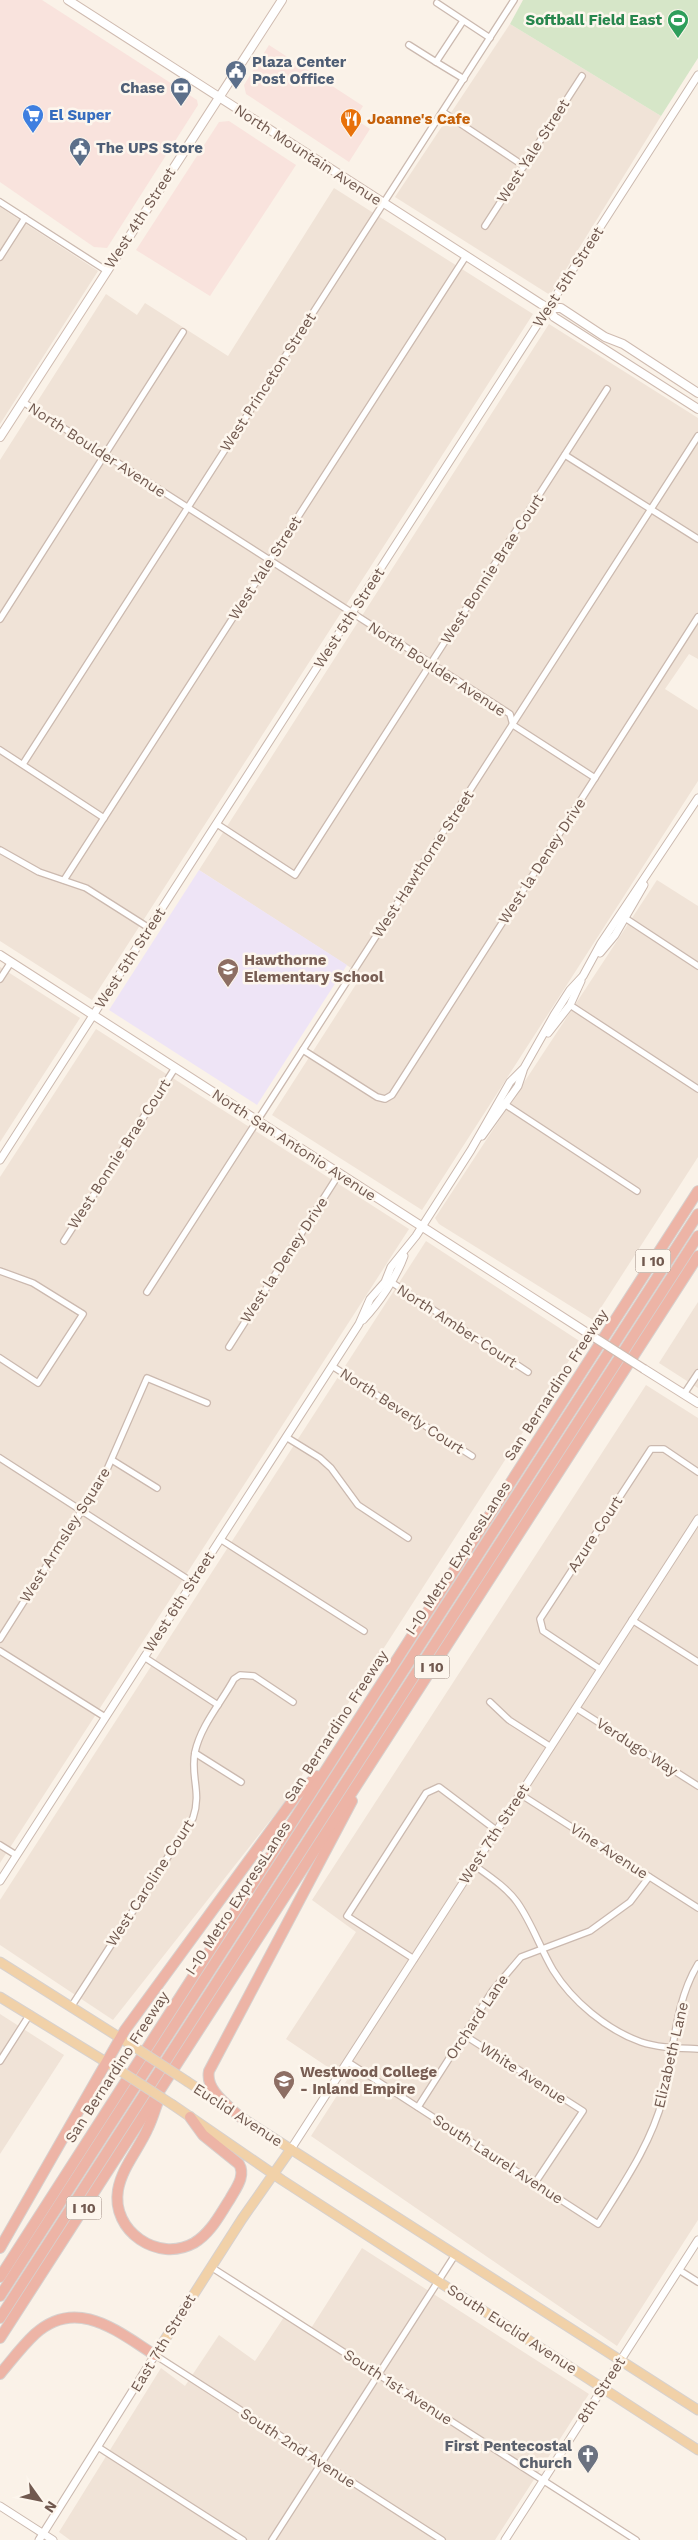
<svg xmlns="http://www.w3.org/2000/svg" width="698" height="2540" font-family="'Work Sans',sans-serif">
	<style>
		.residential { fill: #f0e3d7 }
		.commercial { fill: #f9e3dd }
		.education { fill: #eee4f6 }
		.green { fill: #d6e6c8 }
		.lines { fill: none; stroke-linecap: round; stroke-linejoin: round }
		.minor-casing { stroke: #cbb9af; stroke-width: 8 }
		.tertiary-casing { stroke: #cbb9af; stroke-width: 9 }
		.secondary-casing { stroke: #cfbbb0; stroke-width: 10 }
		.primary-casing { stroke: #d7d1ce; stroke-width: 11 }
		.motorway-casing { stroke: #d7d1ce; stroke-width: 12 }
		.minor { stroke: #fff; stroke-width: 5.5 }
		.tertiary { stroke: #fff; stroke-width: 7 }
		.secondary { stroke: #fff; stroke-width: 8 }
		.primary { stroke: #f1d1a8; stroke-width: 9 }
		.motorway { stroke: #edb4a6; stroke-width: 10 }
		.secondary-bridge-casing { stroke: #cfbbb0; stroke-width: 10; stroke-linecap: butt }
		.primary-bridge-casing { stroke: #d7d1ce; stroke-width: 11; stroke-linecap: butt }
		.secondary-bridge { stroke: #fff; stroke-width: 8 }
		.primary-bridge { stroke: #f1d1a8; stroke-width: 9 }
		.labels { text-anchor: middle; stroke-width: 5; stroke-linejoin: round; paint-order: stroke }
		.shield { fill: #fdf6ed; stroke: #9b887e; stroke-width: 1 }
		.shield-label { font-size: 14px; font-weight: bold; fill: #71594f }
		.leisure-label { font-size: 15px; font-weight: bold; fill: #27864d; stroke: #fdf6ed; text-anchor: end }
		.service-label { font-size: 15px; font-weight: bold; fill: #4e5e75; stroke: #fdf6ed; text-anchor: start }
		.shop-label { font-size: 15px; font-weight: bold; fill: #366cbe; stroke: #fdf6ed; text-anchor: start }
		.food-label { font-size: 15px; font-weight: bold; fill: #c56008; stroke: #fdf6ed; text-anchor: start }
		.street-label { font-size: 15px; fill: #71594f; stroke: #fdf6ed }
		.education-label { font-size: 15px; font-weight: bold; fill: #785e54; stroke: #fdf6ed; text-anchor: start }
		.worship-label { font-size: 15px; font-weight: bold; fill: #5b616d; stroke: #fdf6ed; text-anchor: end }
	</style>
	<rect width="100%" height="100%" fill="#faf2e8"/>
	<g class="residential">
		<polygon points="510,24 661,116 550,295 395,197"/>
		<polygon points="334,188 533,314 92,1000 0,941 0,460 106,294 137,315 145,303 228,356"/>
		<polygon points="0,207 98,271 0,424"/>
		<polygon points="549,324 698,418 698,659 689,654 665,689 698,710 698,781 422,1210 272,1115 362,975 199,870"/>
		<polygon points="657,880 698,906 698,1157 593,1320 439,1224 435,1218"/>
		<polygon points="0,967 80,1018 0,1142"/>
		<polygon points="96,1029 409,1229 0,1863 0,1177"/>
		<polygon points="426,1241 581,1342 284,1803 113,2020 0,1945 0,1900"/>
		<polygon points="698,1302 698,1388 659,1363"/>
		<polygon points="646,1385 698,1418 698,2220 617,2346 311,2136 347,2080 286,2039 356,1932 312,1900"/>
		<polygon points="0,2014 64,2055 0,2154"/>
		<polygon points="362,2248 589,2394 495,2540 70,2540 59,2532 161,2368 185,2386 219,2335 255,2361 284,2317 308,2333"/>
	</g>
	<g class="commercial">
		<polygon points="0,0 42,0 197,100 198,105 107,248 94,247 0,182"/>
		<polygon points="269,45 363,106 355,119 370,129 349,162 246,94 244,85"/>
		<polygon points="229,121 296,165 210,296 136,250 219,122"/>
	</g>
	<polygon class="education" points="199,870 347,965 257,1105 109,1010"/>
	<polygon class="green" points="523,0 698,0 698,58 661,116 510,24"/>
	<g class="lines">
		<g class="minor-casing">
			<g id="minor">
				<polyline points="437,3 490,38"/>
				<polyline points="463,21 436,62 464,79"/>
				<polyline points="409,45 436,62"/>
				<polyline points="443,112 524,166"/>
				<polyline points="0,202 107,271"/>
				<polyline points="485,226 582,76"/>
				<polyline points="0,257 25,218"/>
				<polyline points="23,402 510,714 513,725 595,778"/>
				<polyline points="565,455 698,539"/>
				<polyline points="0,619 183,332"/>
				<polyline points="0,750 104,818"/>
				<polyline points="23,764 514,0"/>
				<polyline points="217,824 295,875 607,389"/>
				<polyline points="0,850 39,872 86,888 149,928"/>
				<polyline points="64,880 466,256"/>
				<polyline points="622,916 698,966"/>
				<polyline points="0,979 11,962"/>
				<polyline points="570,1005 698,1089"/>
				<polyline points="303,1050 377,1097 385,1099 392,1095 698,617"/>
				<polyline points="503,1103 637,1191"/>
				<polyline points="64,1241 175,1068"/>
				<polyline points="0,1271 33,1283 83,1314 38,1383 0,1358"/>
				<polyline points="388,1280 528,1372"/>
				<polyline points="147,1292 698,436"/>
				<polyline points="229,1347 339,1174"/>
				<polyline points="332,1366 472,1456"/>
				<polyline points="684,1394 698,1373"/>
				<polyline points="286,1437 320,1458 331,1468 358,1505 408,1538"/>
				<polyline points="0,1458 192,1582"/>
				<polyline points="112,1460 157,1488"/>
				<polyline points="220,1539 364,1631"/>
				<polyline points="632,1620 698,1662"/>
				<polyline points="0,1639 105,1474 147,1378 207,1403"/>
				<polyline points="0,1651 105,1717"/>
				<polyline points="144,1657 218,1705"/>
				<polyline points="600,1669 543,1631 540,1619 651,1449 664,1449 698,1472"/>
				<polyline points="490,1702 509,1720 551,1747"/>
				<polyline points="576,1708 698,1786"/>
				<polyline points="195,1753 241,1782"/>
				<polyline points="520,1794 698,1908"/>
				<polyline points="0,1845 16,1855"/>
				<path d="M474 1865C489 1876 506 1887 517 1902 532 1923 540 1948 553 1970 572 2001 607 2030 641 2042 659 2048 679 2048 698 2049"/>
				<polyline points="414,1959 347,1916 426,1793 439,1787 496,1830"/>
				<path d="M71 2007 193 1818C202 1792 190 1776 195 1752 201 1725 221 1703 234 1679L240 1675 254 1676 293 1702"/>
				<polyline points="464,2035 583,2111 535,2183"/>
				<polyline points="0,2061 30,2014"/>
				<path d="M348 2062 598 2224C623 2184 651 2144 663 2098 674 2054 674 2003 698 1964"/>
				<polyline points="418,2107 493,1990 521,1957 590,1931 630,1902 649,1877"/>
				<polyline points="211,2267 636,2540"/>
				<polyline points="679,2270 698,2282"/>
				<polyline points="155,2355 442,2540"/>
				<polyline points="98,2447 243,2540"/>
				<polyline points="272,2540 455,2255"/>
			</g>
		</g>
		<g class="tertiary-casing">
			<g id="tertiary">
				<polyline points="600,953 615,935 644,885"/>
				<polyline points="548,1033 570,1005 581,981"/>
				<polyline points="482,1136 518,1086 523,1071"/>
				<polyline points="0,1160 698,75"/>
				<path d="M363 1320C379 1303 396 1278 404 1256"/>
				<polyline points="0,1881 359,1324 370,1299 385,1282 391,1267 416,1236 471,1150 510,1082 524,1068 554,1015 570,990 583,976 601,943 698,798"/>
				<polyline points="291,2149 698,1519"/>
				<polyline points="0,2506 53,2540"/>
				<polyline points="39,2540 155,2355"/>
				<polyline points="505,2540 698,2240"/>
			</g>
		</g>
		<g class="secondary-casing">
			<g id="secondary">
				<polyline points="68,0 541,304 548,308 561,308 605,337 623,344 698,393"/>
				<polyline points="548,308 554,317 698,409"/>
				<polyline points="0,437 282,0"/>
				<polyline points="0,955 589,1334"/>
				<polyline points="644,1369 698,1403"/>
			</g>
		</g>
		<g class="primary-casing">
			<g id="primary">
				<polyline points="0,1962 133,2046"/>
				<polyline points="0,1997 119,2070"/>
				<polyline points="188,2082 223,2105"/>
				<polyline points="173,2105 282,2180 698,2450"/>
				<polyline points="236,2114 698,2410"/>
				<polyline points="155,2355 242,2219 291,2149"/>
			</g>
		</g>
		<g class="motorway-casing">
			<g id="motorway">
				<path d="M160 2096C156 2106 153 2118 148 2128 139 2149 122 2167 118 2190 111 2231 158 2263 194 2243 211 2233 220 2214 230 2199 236 2188 246 2176 239 2164L203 2135 190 2117"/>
				<path d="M240 2117C228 2105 205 2090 209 2071L352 1801"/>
				<polyline points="0,2248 125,2030 296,1796 317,1776"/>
				<polyline points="0,2277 698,1191"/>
				<polyline points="0,2296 698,1214"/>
				<polyline points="0,2318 698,1236"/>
				<polyline points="0,2338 698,1256"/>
				<path d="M0 2374C11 2361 22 2346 35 2334 77 2296 118 2332 155 2355"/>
			</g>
		</g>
		<use href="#minor" class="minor"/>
		<use href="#tertiary" class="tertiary"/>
		<use href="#secondary" class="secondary"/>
		<use href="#primary" class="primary"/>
		<use href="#motorway" class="motorway"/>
		<g class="secondary-bridge-casing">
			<polyline id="secondary-bridge" points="589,1334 644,1369"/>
		</g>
		<g class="primary-bridge-casing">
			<g id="primary-bridge">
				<polyline points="133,2046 188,2082"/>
				<polyline points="119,2070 173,2105"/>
			</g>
		</g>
		<use href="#secondary-bridge" class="secondary-bridge"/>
		<use href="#primary-bridge" class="primary-bridge"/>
	</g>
	<defs>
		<g id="stadium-pin" transform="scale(1.125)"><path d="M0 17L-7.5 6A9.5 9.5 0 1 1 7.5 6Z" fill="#2e9e5b" stroke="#fdf6ed"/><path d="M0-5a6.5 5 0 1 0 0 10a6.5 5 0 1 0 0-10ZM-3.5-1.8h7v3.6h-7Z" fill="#fff"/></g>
		<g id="civic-pin" transform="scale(1.125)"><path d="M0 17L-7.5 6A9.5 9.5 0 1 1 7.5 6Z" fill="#5c6f8a" stroke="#fdf6ed"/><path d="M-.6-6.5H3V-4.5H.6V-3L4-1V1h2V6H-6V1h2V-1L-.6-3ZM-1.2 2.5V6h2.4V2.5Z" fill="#fff"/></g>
		<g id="bank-pin" transform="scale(1.125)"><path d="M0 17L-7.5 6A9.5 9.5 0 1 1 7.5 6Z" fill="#5c6f8a" stroke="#fdf6ed"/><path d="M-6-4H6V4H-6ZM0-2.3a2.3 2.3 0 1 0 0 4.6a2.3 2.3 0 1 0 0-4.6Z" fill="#fff"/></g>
		<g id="supermarket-pin" transform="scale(1.125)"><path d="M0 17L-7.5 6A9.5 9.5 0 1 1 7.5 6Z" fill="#3f7fe0" stroke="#fdf6ed"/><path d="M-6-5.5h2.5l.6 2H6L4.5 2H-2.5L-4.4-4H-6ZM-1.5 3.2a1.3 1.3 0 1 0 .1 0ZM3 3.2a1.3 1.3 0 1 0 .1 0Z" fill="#fff"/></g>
		<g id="restaurant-pin" transform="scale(1.125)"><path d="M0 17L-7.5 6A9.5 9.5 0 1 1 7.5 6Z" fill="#e8710a" stroke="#fdf6ed"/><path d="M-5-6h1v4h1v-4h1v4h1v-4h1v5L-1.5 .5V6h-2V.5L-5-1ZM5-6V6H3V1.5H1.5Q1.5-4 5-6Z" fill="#fff"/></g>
		<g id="school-pin" transform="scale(1.125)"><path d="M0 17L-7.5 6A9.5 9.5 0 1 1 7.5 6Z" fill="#8d6e63" stroke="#fdf6ed"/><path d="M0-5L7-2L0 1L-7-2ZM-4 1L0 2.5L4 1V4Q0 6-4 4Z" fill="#fff"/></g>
		<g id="church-pin" transform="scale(1.125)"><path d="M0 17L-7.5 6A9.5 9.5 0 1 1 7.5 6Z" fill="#6b7280" stroke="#fdf6ed"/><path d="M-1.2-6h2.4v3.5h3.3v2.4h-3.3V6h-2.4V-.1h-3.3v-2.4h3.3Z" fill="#fff"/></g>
	</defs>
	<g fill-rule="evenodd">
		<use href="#stadium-pin" x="678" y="20"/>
		<use href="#civic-pin" x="236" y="71"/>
		<use href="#bank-pin" x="181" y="88"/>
		<use href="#supermarket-pin" x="33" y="115"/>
		<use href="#restaurant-pin" x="351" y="119"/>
		<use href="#civic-pin" x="80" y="148"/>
		<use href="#school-pin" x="228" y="969"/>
		<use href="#school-pin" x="284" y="2081"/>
		<use href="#church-pin" x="588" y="2455"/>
	</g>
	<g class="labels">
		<g class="shield">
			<rect x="635.5" y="1249.5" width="35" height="23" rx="4"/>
			<rect x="414.5" y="1655.5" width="35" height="23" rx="4"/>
			<rect x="66.5" y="2196.5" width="35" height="23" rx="4"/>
		</g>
		<g class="shield-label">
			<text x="653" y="1266">I 10</text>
			<text x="432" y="1672">I 10</text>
			<text x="84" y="2213">I 10</text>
		</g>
		<g class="leisure-label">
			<text x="662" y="25">Softball Field East</text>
		</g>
		<g class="service-label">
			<text x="252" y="67">Plaza Center<tspan x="252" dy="17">Post Office</tspan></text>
			<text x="165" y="93" text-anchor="end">Chase</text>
			<text x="96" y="153">The UPS Store</text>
		</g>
		<g class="shop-label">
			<text x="49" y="120">El Super</text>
		</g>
		<g class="food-label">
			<text x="367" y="124">Joanne's Cafe</text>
		</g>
		<g class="street-label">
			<text transform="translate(533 151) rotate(-57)" y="5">West Yale Street</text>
			<text transform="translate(308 155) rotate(33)" y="5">North Mountain Avenue</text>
			<text transform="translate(140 218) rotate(-57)" y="5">West 4th Street</text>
			<text transform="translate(568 277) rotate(-57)" y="5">West 5th Street</text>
			<text transform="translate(268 382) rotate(-57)" y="5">West Princeton Street</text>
			<text transform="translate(97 450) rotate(33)" y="5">North Boulder Avenue</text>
			<text transform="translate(265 568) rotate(-57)" y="5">West Yale Street</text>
			<text transform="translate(492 569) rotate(-57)" y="5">West Bonnie Brae Court</text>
			<text transform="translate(349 618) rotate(-57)" y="5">West 5th Street</text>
			<text transform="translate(437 669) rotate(33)" y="5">North Boulder Avenue</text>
			<text transform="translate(542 861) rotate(-57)" y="5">West la Deney Drive</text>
			<text transform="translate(423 864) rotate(-57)" y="5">West Hawthorne Street</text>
			<text transform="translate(130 958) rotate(-57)" y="5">West 5th Street</text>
			<text transform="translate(294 1145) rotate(33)" y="5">North San Antonio Avenue</text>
			<text transform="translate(119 1154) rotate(-57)" y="5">West Bonnie Brae Court</text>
			<text transform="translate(284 1260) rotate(-57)" y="5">West la Deney Drive</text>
			<text transform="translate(457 1326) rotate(33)" y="5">North Amber Court</text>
			<text transform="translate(556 1385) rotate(-57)" y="5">San Bernardino Freeway</text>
			<text transform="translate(402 1411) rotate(33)" y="5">North Beverly Court</text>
			<text transform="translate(595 1534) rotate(-57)" y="5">Azure Court</text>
			<text transform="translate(65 1535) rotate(-58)" y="5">West Armsley Square</text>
			<text transform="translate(458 1558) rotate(-57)" y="5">I-10 Metro ExpressLanes</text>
			<text transform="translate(179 1602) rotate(-57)" y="5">West 6th Street</text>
			<text transform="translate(336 1726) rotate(-57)" y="5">San Bernardino Freeway</text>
			<text transform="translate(637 1747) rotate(33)" y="5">Verdugo Way</text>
			<text transform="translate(494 1834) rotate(-57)" y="5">West 7th Street</text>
			<text transform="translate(609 1851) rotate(33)" y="5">Vine Avenue</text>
			<text transform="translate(150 1883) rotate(-57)" y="5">West Caroline Court</text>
			<text transform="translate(238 1898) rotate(-57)" y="5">I-10 Metro ExpressLanes</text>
			<text transform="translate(477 2017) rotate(-56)" y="5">Orchard Lane</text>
			<text transform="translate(671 2055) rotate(-77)" y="5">Elizabeth Lane</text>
			<text transform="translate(117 2067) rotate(-57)" y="5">San Bernardino Freeway</text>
			<text transform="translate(523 2073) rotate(33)" y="5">White Avenue</text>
			<text transform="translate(238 2115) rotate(33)" y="5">Euclid Avenue</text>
			<text transform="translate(498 2159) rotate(33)" y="5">South Laurel Avenue</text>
			<text transform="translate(512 2329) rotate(33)" y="5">South Euclid Avenue</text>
			<text transform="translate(163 2343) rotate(-59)" y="5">East 7th Street</text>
			<text transform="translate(398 2387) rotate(33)" y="5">South 1st Avenue</text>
			<text transform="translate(601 2390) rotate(-57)" y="5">8th Street</text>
			<text transform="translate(298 2448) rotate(33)" y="5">South 2nd Avenue</text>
		</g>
		<g class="education-label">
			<text x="244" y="965">Hawthorne<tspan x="244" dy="17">Elementary School</tspan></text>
			<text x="300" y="2077">Westwood College<tspan x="300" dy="17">- Inland Empire</tspan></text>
		</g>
		<g class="worship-label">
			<text x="572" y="2451">First Pentecostal<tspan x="572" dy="17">Church</tspan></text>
		</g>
	</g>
	<g transform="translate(40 2500) rotate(123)" stroke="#fdf6ed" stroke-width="4" paint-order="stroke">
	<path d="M0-4L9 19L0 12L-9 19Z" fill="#71594f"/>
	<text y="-8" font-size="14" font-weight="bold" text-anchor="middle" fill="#71594f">N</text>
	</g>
</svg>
